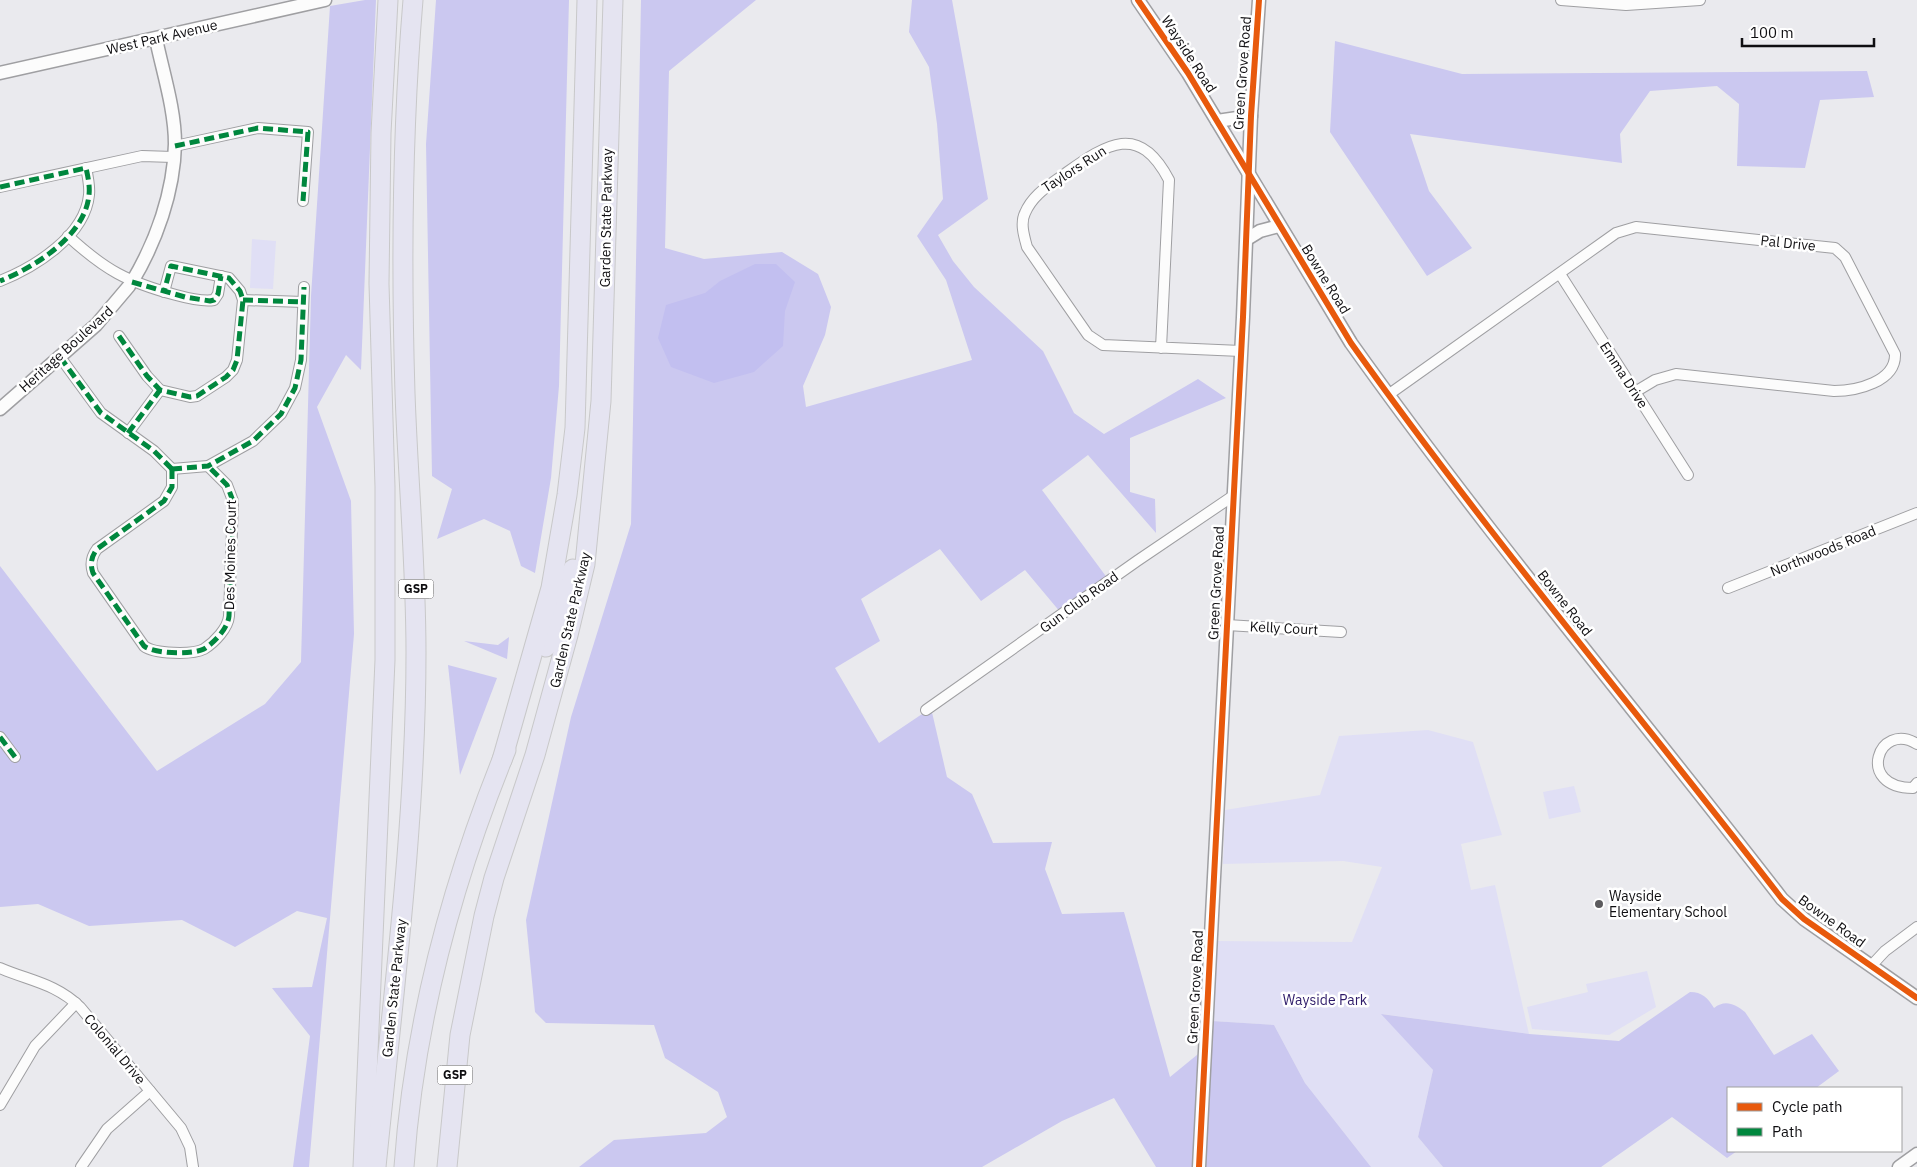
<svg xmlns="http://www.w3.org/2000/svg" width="1917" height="1167" font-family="'IBM Plex Sans',sans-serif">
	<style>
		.green { fill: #e0dff5 }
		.forest { fill: #cbc8f0 }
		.water { fill: #c2bff0 }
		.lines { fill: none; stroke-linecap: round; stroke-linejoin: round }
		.minor-casing { stroke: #9f9fa2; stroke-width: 12 }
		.tertiary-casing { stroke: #9f9fa2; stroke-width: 15 }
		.motorway-casing { stroke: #c8c8c9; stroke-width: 21 }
		.minor { stroke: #fcfcfc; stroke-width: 10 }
		.tertiary { stroke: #fcfcfc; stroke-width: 12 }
		.motorway { stroke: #e5e4f1; stroke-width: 19 }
		.quiet { stroke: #00873e; stroke-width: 5; stroke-dasharray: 10 5; stroke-linecap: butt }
		.cycleway-casing { stroke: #fff; stroke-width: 9 }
		.cycleway { stroke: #e8590c; stroke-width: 6 }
		.poi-dot { fill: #5c5b5e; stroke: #fff; stroke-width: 2 }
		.labels { text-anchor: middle; stroke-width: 5; stroke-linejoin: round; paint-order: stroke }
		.shield { fill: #fff; stroke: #575658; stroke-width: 1 }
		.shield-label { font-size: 12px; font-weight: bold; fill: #0f0e11 }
		.street-label { font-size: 14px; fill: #0f0e11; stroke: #fff }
		.poi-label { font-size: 14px; fill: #0f0e11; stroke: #fff; text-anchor: start }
		.park-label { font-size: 14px; fill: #2d1a68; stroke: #fff }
	</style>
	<rect width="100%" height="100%" fill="#eaeaee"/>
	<g class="green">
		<polygon points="252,239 276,241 273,289 250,288"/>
		<polygon points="1428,730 1473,742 1502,835 1461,844 1471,890 1495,885 1529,1034 1382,1014 1433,1070 1418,1137 1443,1167 1371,1167 1305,1083 1274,1025 1212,1021 1216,941 1352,942 1382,867 1343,861 1223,864 1225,810 1320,795 1339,736"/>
		<polygon points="1574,786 1581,812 1549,819 1543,792"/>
		<polygon points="1647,971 1656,1007 1609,1035 1532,1029 1527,1007 1588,992 1586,984"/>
	</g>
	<g class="forest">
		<polygon points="365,0 376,0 361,370 346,355 317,407 351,501 354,634 309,1167 293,1167 310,1036 272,988 312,987 327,918 297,911 235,947 182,920 89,926 38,904 0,907 0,566 157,771 265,704 301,662 311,296 330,6"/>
		<polygon points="436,0 569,0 559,386 551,478 535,573 521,566 510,531 484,519 437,539 452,489 432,476 426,144"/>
		<polygon points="641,0 756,0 669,71 665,248 704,259 782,252 818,274 831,307 825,335 803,386 806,407 972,360 946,280 917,236 943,199 937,124 929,67 909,32 912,0 952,0 988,199 938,235 953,261 974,287 1043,351 1074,413 1104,434 1198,379 1226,398 1130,438 1130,492 1155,499 1156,533 1088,455 1042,490 1108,579 1061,613 1025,570 981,601 940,549 861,599 880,641 835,668 879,743 931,708 947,777 972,794 993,843 1052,842 1045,869 1062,914 1124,912 1170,1077 1203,1050 1212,1021 1274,1025 1305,1083 1371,1167 1156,1167 1114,1098 1062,1121 982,1167 579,1167 614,1140 706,1133 727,1117 718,1092 665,1058 654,1025 546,1023 535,1012 526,920 571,717 631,524"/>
		<polygon points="1335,41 1462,74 1867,71 1874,97 1820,100 1805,168 1737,166 1739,104 1717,86 1650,91 1620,134 1622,163 1410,134 1429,191 1472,248 1427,276 1330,132"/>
		<polygon points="509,637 507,659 464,641 498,645"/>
		<polygon points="448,665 497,678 460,775"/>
		<path d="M1690 992C1702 992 1708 998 1714 1008 1725 999 1735 1004 1745 1012L1774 1055 1812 1034 1839 1071 1816 1088H1728V1151H1737L1727 1158 1672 1117 1601 1167H1443L1418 1137 1433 1070 1381 1014 1529 1034 1619 1041Z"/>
	</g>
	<polygon class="water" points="755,264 776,264 795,282 785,311 783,346 754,372 714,383 671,367 658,338 666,305 705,293 720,281"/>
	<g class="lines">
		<g class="minor-casing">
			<g id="minor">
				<polyline points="1561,0 1626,5 1700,0"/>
				<polyline points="175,146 258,128 308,132 303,201"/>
				<polyline points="0,187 142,156 173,157"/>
				<path d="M68 236C105 270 127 282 176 295 187 298 203 302 214 300L218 294 221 276"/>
				<polyline points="1560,274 1688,475"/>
				<path d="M0 281C35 267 85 236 89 195 90 186 88 177 86 168"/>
				<polyline points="243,300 303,302"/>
				<polyline points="119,336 147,376 160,390 190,397 197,396 226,377 233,370 237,360 243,300 240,291 229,278 171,266 164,292"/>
				<path d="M1161 348 1169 180C1139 122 1107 144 1066 173 1050 185 1033 194 1025 213 1020 223 1024 236 1027 247L1088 335 1103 345 1241 351"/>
				<polyline points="60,357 101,413 154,451 172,469"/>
				<path d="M1388 395 1616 233 1636 227 1835 248 1845 257 1895 354C1896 382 1856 391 1834 391L1676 374 1655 380 1635 392"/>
				<polyline points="128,433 160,390"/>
				<path d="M172 469V487L164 501 97 549C91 557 90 564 93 573L144 646C154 654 192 655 204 649 215 642 228 628 229 616L233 501 227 485 208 466"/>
				<polyline points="172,469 208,466 253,441 281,414 295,388 301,360 304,287"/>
				<polyline points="1728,588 1917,513"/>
				<polyline points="1227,625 1341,632"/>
				<polyline points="926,710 1137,561 1233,496"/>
				<polyline points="0,737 15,757"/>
				<path d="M1917 744C1878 720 1855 788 1913 788L1917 783"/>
				<polyline points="1871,966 1885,951 1917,927"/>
				<path d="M0 968C30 981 55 983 80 1007L181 1128 190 1147 193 1167"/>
				<polyline points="0,1105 35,1046 76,1003"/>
				<polyline points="81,1167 107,1129 150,1091"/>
			</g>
		</g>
		<g class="tertiary-casing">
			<g id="tertiary">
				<path d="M1138 0 1188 73 1351 343C1487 534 1639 714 1782 899L1804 919 1917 998"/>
				<polyline points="0,73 325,0"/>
				<polyline points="1217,121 1251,116"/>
				<polyline points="1247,239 1260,231 1279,226"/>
				<path d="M132 282C156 242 174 192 175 144 175 109 163 73 156 39"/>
				<polyline points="0,409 96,325 129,286"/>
				<polyline points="1199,1167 1243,317 1251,116 1259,0"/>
				<polyline points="1899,1167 1917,1154"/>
			</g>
		</g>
		<g class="motorway-casing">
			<g id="motorway">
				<polyline points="546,647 573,569"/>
				<polyline points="502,760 551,588 567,495 575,428 587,0"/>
				<polyline points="363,1167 385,660 385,487 379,284 381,133 388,0"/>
				<path d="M376 1167C393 996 416 824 416 652 416 565 408 480 405 393 401 262 402 131 413 0"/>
				<path d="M404 1167C414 1024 452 882 506 750"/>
				<polyline points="447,1167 460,1035 484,916 494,878 535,755 568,635 585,564 601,401 613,0"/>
			</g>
		</g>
		<use href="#minor" class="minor"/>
		<use href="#tertiary" class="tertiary"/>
		<use href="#motorway" class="motorway"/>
		<g class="quiet">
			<polyline points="175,146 258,128 308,132 303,201"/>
			<path d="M0 187 86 168C88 177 90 186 89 195 85 236 35 267 0 281"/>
			<polyline points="132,282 185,297 210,301 214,300 218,294 221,276"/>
			<polyline points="243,300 303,302"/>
			<polyline points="119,336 147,376 160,390 190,397 197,396 226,377 233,370 237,360 243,300 240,291 229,278 171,266 164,292"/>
			<polyline points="60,357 101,413 154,451 172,469"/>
			<polyline points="128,433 160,390"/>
			<path d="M172 469V487L164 501 97 549C91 557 90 564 93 573L144 646C154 654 192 655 204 649 215 642 228 628 229 616L233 501 227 485 208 466"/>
			<polyline points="172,469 208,466 253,441 281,414 295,388 301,360 304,287"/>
			<polyline points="0,737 15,757"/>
		</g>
		<g class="cycleway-casing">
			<g id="cycleway">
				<path d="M1138 0 1188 73 1351 343C1487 534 1639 714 1782 899L1804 919 1917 998"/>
				<polyline points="1199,1167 1243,317 1251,116 1259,0"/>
			</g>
		</g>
		<use href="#cycleway" class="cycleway"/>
	</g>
	<circle class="poi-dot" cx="1599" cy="904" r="5"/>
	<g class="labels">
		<g class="shield">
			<rect x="398.5" y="579.5" width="35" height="19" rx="4"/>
			<rect x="437.5" y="1065.5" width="35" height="19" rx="4"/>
		</g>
		<g class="shield-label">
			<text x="416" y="593">GSP</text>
			<text x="455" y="1079">GSP</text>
		</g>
		<g class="street-label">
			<text transform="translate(162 37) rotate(-13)" y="5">West Park Avenue</text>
			<text transform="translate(1189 54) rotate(57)" y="5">Wayside Road</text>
			<text transform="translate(1242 73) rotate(-86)" y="5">Green Grove Road</text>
			<text transform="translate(1074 169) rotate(-33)" y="5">Taylors Run</text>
			<text transform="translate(606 218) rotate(-89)" y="5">Garden State Parkway</text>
			<text transform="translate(1788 243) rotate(6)" y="5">Pal Drive</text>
			<text transform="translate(1326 279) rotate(58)" y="5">Bowne Road</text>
			<text transform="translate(66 349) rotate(-42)" y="5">Heritage Boulevard</text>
			<text transform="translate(1624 375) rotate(57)" y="5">Emma Drive</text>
			<text transform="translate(1823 551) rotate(-22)" y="5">Northwoods Road</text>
			<text transform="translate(230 555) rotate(-89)" y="5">Des Moines Court</text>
			<text transform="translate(1216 583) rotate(-87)" y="5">Green Grove Road</text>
			<text transform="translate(1079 602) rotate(-36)" y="5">Gun Club Road</text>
			<text transform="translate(1565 603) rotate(52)" y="5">Bowne Road</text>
			<text transform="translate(570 620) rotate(-77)" y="5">Garden State Parkway</text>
			<text transform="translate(1284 628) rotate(3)" y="5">Kelly Court</text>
			<text transform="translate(1832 921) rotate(36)" y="5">Bowne Road</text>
			<text transform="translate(1195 987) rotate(-87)" y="5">Green Grove Road</text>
			<text transform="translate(394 988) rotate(-84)" y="5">Garden State Parkway</text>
			<text transform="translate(115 1049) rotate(50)" y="5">Colonial Drive</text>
		</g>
		<g class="poi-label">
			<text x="1609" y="901">Wayside<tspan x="1609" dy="16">Elementary School</tspan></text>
		</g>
		<g class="park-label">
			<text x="1325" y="1005">Wayside Park</text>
		</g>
	</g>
	<rect x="1727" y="1087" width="175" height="65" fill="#ffffff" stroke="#9f9fa0"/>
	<rect x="1737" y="1103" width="25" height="8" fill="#e8590c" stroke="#9f9fa0"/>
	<text x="1772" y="1112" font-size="15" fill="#0f0e11">Cycle path</text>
	<rect x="1737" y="1128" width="25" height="8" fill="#00873e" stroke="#9f9fa0"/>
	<text x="1772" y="1137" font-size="15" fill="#0f0e11">Path</text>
	<path d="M1742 38v8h132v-8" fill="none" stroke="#0f0e11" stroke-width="2.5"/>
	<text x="1750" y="38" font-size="15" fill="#0f0e11" stroke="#ffffff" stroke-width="4" paint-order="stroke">100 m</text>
</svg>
